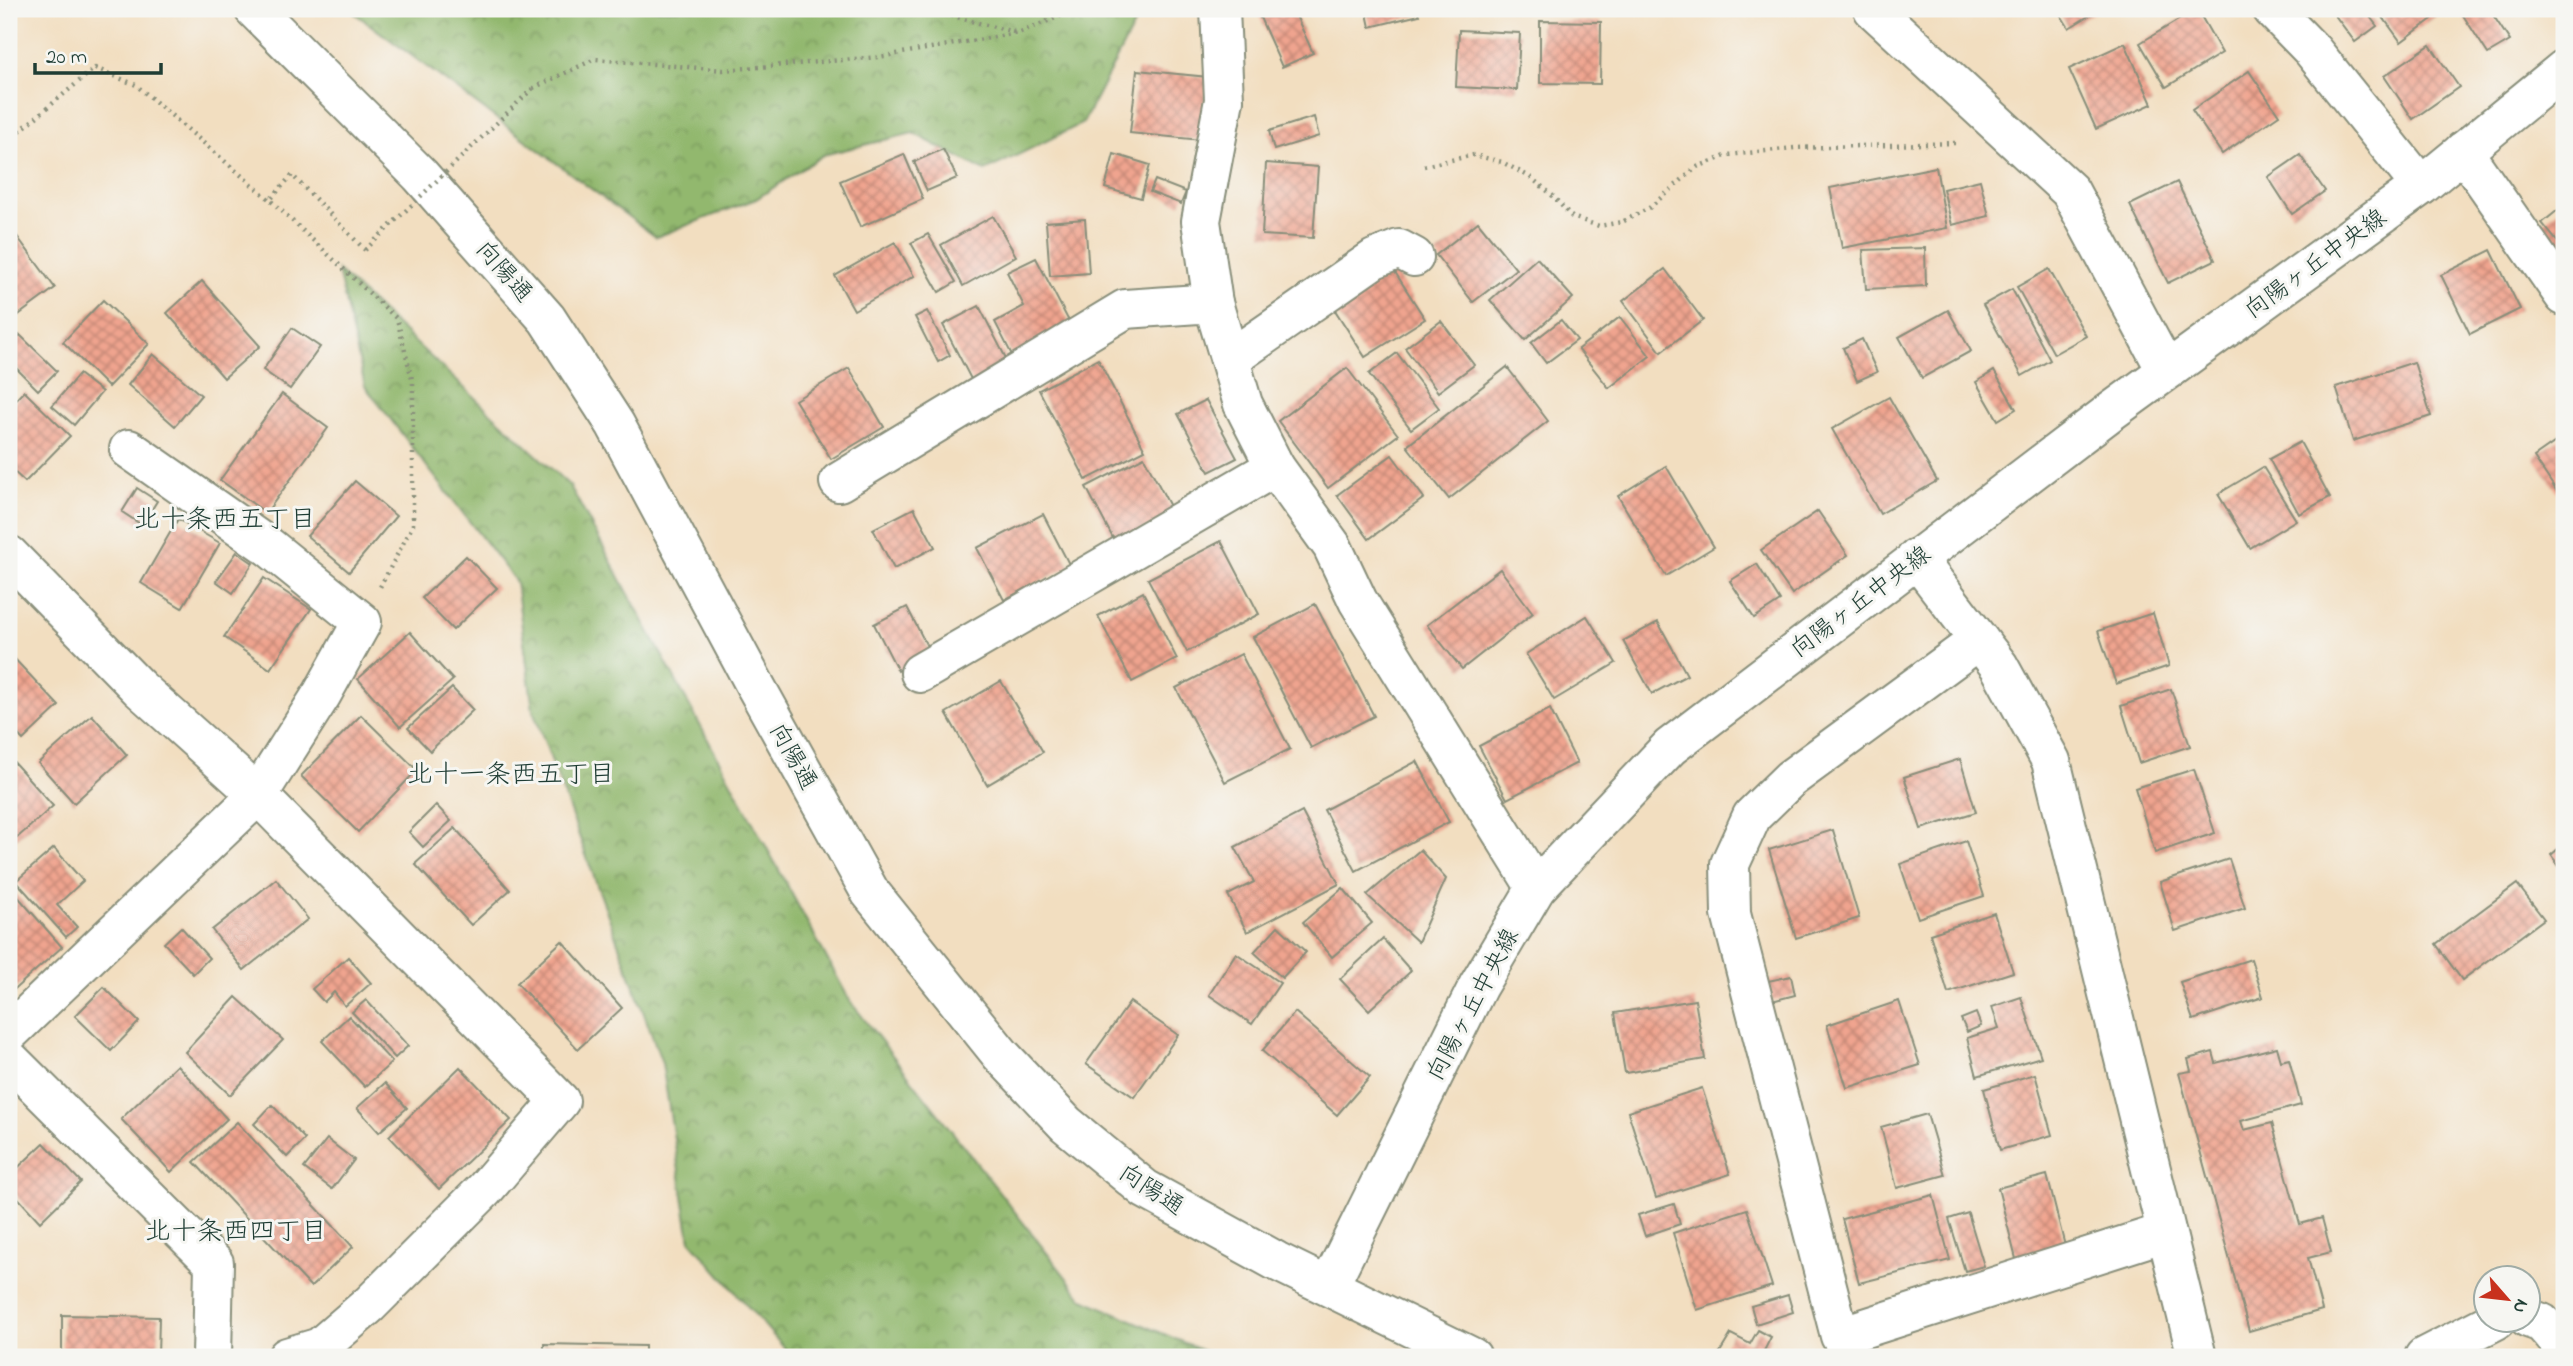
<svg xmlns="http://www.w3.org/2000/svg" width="2573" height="1366" font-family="'Indie Flower','Klee One',sans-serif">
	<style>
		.forest { fill: url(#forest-crowns); stroke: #587a51; stroke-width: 2 }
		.building { fill: url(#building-cross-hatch) }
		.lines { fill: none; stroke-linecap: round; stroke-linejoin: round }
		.street-casing { stroke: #888e7a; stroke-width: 42 }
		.secondary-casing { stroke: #888e7a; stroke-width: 42 }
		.path { stroke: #888e7a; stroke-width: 4.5; stroke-dasharray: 2 5; stroke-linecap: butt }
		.street { stroke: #fff; stroke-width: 38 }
		.secondary { stroke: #fff; stroke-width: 38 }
		.path-bridge { stroke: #888e7a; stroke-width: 4.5; stroke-dasharray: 2 5; stroke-linecap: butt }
		.labels { text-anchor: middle; stroke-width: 6; stroke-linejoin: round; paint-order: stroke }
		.street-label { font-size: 24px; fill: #1f3d34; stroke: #f6f6f2 }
		.neighbourhood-label { font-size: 26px; fill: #1f3d34; stroke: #f6f6f2 }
	</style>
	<defs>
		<pattern id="forest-crowns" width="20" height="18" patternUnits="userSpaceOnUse" patternTransform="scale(1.75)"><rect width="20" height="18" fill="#92b86e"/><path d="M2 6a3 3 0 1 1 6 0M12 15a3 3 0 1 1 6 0" fill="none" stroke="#77975b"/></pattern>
		<pattern id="building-cross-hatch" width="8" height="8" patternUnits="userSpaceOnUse" patternTransform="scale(1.75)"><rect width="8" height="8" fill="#f0a48f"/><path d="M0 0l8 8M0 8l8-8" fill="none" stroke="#c28776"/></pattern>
	</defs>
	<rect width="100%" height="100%" fill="#f6f6f2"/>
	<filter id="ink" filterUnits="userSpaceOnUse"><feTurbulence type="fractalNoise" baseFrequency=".0143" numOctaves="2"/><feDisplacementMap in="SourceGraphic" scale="14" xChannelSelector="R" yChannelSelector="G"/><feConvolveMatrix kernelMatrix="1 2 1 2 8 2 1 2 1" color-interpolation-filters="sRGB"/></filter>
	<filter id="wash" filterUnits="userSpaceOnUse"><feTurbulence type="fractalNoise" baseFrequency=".00686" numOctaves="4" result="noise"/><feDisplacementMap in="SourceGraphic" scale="28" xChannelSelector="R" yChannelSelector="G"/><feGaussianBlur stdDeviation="1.57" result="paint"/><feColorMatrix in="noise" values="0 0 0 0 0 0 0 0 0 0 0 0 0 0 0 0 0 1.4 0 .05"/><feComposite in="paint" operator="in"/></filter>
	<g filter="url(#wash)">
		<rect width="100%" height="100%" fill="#f2dec0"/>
		<g class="forest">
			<polygon points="349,9 1129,9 1135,23 1083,123 985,171 913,133 823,155 756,199 656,237"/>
			<polygon points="338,271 570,486 850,1001 1083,1299 1217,1357 792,1357 690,1240 662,1063 533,710 516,582 365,386"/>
		</g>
		<g id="blocks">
			<g class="building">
				<polygon points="1268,9 1293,9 1313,53 1282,67 1258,13"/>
				<polygon points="1366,9 1417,9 1419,15 1370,27"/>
				<polygon points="1655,9 1727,9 1727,12 1655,15"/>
				<polygon points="2057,9 2100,9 2069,28"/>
				<polygon points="2197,9 2222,53 2166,87 2140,43"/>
				<polygon points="2342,9 2364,9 2377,26 2355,42 2334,14"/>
				<polygon points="2377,9 2431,9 2436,16 2401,42"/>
				<polygon points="2459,9 2489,9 2510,41 2488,54"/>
				<polygon points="1540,21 1601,22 1600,84 1540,83"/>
				<polygon points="1459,30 1520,33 1517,90 1456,87"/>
				<polygon points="2125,43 2152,104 2096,129 2069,69"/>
				<polygon points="2430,45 2459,87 2413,119 2384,76"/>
				<polygon points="1137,70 1208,77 1201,140 1130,133"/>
				<polygon points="2249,71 2279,115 2222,154 2192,110"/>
				<polygon points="1314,117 1319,136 1274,150 1269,131"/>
				<polygon points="943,149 957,178 927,191 914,162"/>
				<polygon points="904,154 923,199 860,227 840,181"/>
				<polygon points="1114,154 1150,165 1141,198 1105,188"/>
				<polygon points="2300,155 2325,191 2292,214 2268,177"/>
				<polygon points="1266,163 1318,167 1313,238 1262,235"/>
				<polygon points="1936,167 1947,228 1842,248 1830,188"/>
				<polygon points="1155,180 1186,192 1181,204 1150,192"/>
				<polygon points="1980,180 1989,216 1952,225 1943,189"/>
				<polygon points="2177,182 2215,260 2168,283 2130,205"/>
				<polygon points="2564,205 2564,250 2542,223"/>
				<polygon points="993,216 1016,256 963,286 941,245"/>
				<polygon points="1085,219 1089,273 1050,276 1046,222"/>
				<polygon points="1478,222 1516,269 1473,302 1436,255"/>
				<polygon points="11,228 55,288 9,322 9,230"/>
				<polygon points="928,234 956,282 939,292 911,243"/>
				<polygon points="895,242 914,276 854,310 835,276"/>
				<polygon points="1925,248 1926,286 1866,289 1863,250"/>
				<polygon points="2491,250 2520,309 2470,334 2441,275"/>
				<polygon points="1036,258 1075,333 1016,363 995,322 1024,306 1007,272"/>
				<polygon points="1537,258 1573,298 1525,340 1490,300"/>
				<polygon points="1393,269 1425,319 1365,357 1333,307"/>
				<polygon points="1665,269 1703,320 1661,352 1623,301"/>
				<polygon points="2049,269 2086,336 2054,354 2017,287"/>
				<polygon points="202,281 260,346 224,378 167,313"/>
				<polygon points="2012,289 2050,360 2022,376 1983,305"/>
				<polygon points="103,300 149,344 108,387 63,342"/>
				<polygon points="979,306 1010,366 974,385 943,325"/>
				<polygon points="1948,310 1971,351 1922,378 1899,337"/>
				<polygon points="927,311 950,355 938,362 915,317"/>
				<polygon points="1620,317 1650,356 1609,388 1578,349"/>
				<polygon points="1561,320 1577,340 1546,363 1531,343"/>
				<polygon points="1441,321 1474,365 1438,392 1405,348"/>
				<polygon points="292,328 320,347 290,389 263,370"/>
				<polygon points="20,335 57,371 38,390 9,361 9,346"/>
				<polygon points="1862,339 1877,372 1857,381 1843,348"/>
				<polygon points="1397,353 1439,408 1411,429 1369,374"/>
				<polygon points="153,354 201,395 175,426 128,385"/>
				<polygon points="1098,359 1145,450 1086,480 1039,390"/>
				<polygon points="2414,362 2431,416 2353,441 2336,387"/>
				<polygon points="1507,367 1548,421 1449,499 1407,446"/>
				<polygon points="849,368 884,427 831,459 795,400"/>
				<polygon points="1347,368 1398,435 1328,488 1278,421"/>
				<polygon points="1994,371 2016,409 1998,420 1976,382"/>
				<polygon points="79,374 102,392 74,425 52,406"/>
				<polygon points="24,391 70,436 25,482 9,467 9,407"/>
				<polygon points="282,394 328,428 266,513 220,480"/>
				<polygon points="1889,397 1937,481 1880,514 1832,429"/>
				<polygon points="1206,400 1237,458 1209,472 1178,414"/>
				<polygon points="2564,436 2564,502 2534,457"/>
				<polygon points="2300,442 2330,497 2299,514 2269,459"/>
				<polygon points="1392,455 1424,498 1369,539 1337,495"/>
				<polygon points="1144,457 1174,514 1116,544 1086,487"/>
				<polygon points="1666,466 1714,547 1666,576 1618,496"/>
				<polygon points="2263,467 2296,520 2250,548 2218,494"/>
				<polygon points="355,481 396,516 349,572 307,536"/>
				<polygon points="137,488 157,501 142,525 122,512"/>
				<polygon points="914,508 935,547 894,569 873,529"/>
				<polygon points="1818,511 1848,555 1792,594 1761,550"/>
				<polygon points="1043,514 1070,566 1004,600 977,548"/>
				<polygon points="178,519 220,543 182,608 141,583"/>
				<polygon points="1221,541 1259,614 1187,652 1148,579"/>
				<polygon points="237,552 253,563 233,593 216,581"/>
				<polygon points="466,556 497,588 453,630 422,598"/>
				<polygon points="1757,564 1780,601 1754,618 1730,581"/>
				<polygon points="1500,569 1533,613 1462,669 1427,625"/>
				<polygon points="264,578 311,609 270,669 224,637"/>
				<polygon points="1143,592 1177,659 1132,682 1098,616"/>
				<polygon points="1315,604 1374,716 1311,748 1253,637"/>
				<polygon points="907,607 931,654 898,671 874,624"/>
				<polygon points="2153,613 2169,666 2116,684 2098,631"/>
				<polygon points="1587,616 1616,663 1554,700 1526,654"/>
				<polygon points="1658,622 1687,675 1652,694 1623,641"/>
				<polygon points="410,632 453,680 400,727 358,679"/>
				<polygon points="9,653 59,706 23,740 9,725"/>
				<polygon points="1241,654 1290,749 1225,782 1176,688"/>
				<polygon points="1001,681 1043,752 987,785 946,713"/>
				<polygon points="452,688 473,710 430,751 408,728"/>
				<polygon points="2171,689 2190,746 2139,763 2121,706"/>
				<polygon points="1550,709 1577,763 1507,799 1479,746"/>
				<polygon points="92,715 127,755 74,803 38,763"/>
				<polygon points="361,715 417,770 358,832 301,776"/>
				<polygon points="11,759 53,806 9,845 9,762"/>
				<polygon points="1960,759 1976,812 1921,829 1904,777"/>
				<polygon points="1417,761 1449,822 1356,871 1324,810"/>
				<polygon points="2194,769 2215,833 2155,853 2135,788"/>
				<polygon points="436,805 451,821 423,847 409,832"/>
				<polygon points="1302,812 1339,884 1247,932 1228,895 1254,882 1235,847"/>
				<polygon points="455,828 510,890 471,925 415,864"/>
				<polygon points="1833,830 1859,918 1796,938 1769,850"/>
				<polygon points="1966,841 1984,896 1918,918 1900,864"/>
				<polygon points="2564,844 2564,873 2551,855"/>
				<polygon points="54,848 83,881 57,905 77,927 66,937 16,881"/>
				<polygon points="1420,850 1446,879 1418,942 1367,895"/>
				<polygon points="2229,859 2245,908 2175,931 2160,882"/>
				<polygon points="276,879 308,919 244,970 212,930"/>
				<polygon points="2517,884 2544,919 2462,980 2436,944"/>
				<polygon points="1343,888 1372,923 1332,957 1303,922"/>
				<polygon points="13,891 62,947 9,994 9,894"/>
				<polygon points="1994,913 2013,972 1948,993 1930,934"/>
				<polygon points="1278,926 1306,952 1282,978 1254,952"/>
				<polygon points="181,927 209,958 193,974 164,943"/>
				<polygon points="1383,939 1411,971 1369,1010 1340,979"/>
				<polygon points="562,941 622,1008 578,1049 517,983"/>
				<polygon points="1236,953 1280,983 1252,1024 1209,995"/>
				<polygon points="348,957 371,983 345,1006 334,992 324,1002 312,989"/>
				<polygon points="2251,959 2263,997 2193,1020 2180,982"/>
				<polygon points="1791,976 1795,995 1772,1001 1768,981"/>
				<polygon points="104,987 139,1022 111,1051 75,1016"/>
				<polygon points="236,997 283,1040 230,1095 185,1052"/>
				<polygon points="2021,997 2041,1057 1977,1076 1967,1038 1999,1028 1992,1007"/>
				<polygon points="366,1000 408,1046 395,1058 352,1012"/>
				<polygon points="1695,1000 1705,1059 1625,1073 1615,1013"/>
				<polygon points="1899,1001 1920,1065 1847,1088 1827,1025"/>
				<polygon points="1130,1002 1178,1035 1134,1097 1086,1064"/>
				<polygon points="1295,1012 1370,1077 1337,1115 1262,1051"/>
				<polygon points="1976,1013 1981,1026 1967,1032 1961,1019"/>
				<polygon points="349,1016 392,1062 365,1087 322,1041"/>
				<polygon points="2277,1047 2281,1061 2289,1059 2301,1105 2241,1121 2244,1130 2272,1123 2300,1224 2322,1218 2331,1252 2308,1258 2322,1310 2249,1331 2179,1073 2191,1071 2188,1059 2213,1052 2216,1063"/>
				<polygon points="177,1065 227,1119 171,1172 121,1119"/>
				<polygon points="460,1067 511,1120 439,1189 389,1136"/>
				<polygon points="2035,1074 2052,1135 2000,1150 1984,1089"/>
				<polygon points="385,1083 407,1108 379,1132 357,1108"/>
				<polygon points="1702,1088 1730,1174 1656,1198 1628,1112"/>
				<polygon points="272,1105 305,1139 287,1157 254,1124"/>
				<polygon points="1927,1114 1945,1175 1897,1188 1881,1127"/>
				<polygon points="237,1122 353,1247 311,1287 194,1162"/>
				<polygon points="327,1139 354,1160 332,1189 304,1168"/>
				<polygon points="44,1143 81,1182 40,1222 9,1188 9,1176"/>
				<polygon points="2047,1175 2065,1246 2016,1259 1998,1188"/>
				<polygon points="1933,1195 1950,1260 1859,1283 1842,1219"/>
				<polygon points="1674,1204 1680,1224 1645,1236 1638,1215"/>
				<polygon points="1747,1209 1772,1286 1697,1310 1673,1233"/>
				<polygon points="1968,1213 1984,1266 1965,1271 1949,1219"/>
				<polygon points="1788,1295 1793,1312 1756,1324 1751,1306"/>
				<polygon points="62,1315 159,1317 158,1357 62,1357"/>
				<polygon points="1758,1330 1771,1337 1761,1357 1717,1357 1731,1334 1750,1344"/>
				<polygon points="544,1344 645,1346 645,1357 544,1357"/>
			</g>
		</g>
	</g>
	<g filter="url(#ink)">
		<use href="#blocks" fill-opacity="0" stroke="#888e7a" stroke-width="2"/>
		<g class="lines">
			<g class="street-casing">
				<g id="street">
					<polyline points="1873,9 2070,191 2166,370"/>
					<polyline points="2272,9 2312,50 2421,186"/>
					<polyline points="2463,151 2564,296"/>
					<polyline points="1213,303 1201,221 1224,100 1220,9"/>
					<polyline points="1230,359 1374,259 1399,249 1414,257"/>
					<polyline points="839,482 1125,309 1213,303 1243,404 1275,467 1332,546 1358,601 1536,888"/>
					<polyline points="9,555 139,688 258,795 560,1101 485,1189 370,1304 320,1347 287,1357"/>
					<polyline points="1916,558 1999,666 2051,761 2197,1357"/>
					<polyline points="1979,640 1790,779 1752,816 1730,864 1731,914 1840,1336 2166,1232"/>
					<polyline points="920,673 1275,467"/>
					<polyline points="9,1033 258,795 322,694 362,622 269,547 129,449"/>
					<polyline points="9,1059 214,1263 212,1357"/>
					<polyline points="2528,1318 2542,1323 2564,1348"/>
					<polyline points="2424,1357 2496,1320"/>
				</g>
			</g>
			<g class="secondary-casing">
				<g id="secondary">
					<polyline points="254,9 420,175 547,319 615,424 755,685 870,892 1001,1055 1066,1124 1145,1189 1276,1261 1472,1357"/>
					<polyline points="1329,1286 1478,986 1536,888 1670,747 2109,413 2421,186 2564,69"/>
				</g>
			</g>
			<g class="path">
				<polyline points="924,9 1014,32"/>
				<polyline points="533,88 595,59 723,70 879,57 1018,33 1078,9"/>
				<polyline points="9,140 95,68 136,85 270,200"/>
				<polyline points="1424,166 1474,155 1502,162 1530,177 1550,193 1572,217 1599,226 1622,222 1649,208 1697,167 1728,155 1795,148 1956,143"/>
				<polyline points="365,250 292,175 270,200 397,319 413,383 413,525 380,587"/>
			</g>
			<use href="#street" class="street"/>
			<use href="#secondary" class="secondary"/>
			<polyline class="path-bridge" points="365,250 533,88"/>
		</g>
	</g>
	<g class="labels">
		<g class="street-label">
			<text transform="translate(2315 263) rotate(-36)" y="8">向陽ヶ丘中央線</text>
			<text transform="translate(505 271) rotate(49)" y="8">向陽通</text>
			<text transform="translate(1860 601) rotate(-37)" y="8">向陽ヶ丘中央線</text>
			<text transform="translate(794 756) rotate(61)" y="8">向陽通</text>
			<text transform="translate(1472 1004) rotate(-62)" y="8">向陽ヶ丘中央線</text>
			<text transform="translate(1152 1189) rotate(33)" y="8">向陽通</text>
		</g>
		<g class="neighbourhood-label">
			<text x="225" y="527">北十条西五丁目</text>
			<text x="511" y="782">北十一条西五丁目</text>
			<text x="236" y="1239">北十条西四丁目</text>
		</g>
	</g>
	<rect width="2573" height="1366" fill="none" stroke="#f6f6f2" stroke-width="35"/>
	<g transform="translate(2507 1299) rotate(118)"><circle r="33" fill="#f6f6f2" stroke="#a0aca6" stroke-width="2"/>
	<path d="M0-5L12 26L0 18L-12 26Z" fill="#c8321e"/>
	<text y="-10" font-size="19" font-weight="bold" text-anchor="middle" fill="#1f3d34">N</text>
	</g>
	<path d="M35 63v10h126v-10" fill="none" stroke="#1f3d34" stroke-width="3.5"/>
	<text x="46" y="63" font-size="21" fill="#1f3d34" stroke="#f6f6f2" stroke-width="5" paint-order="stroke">20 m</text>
</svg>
